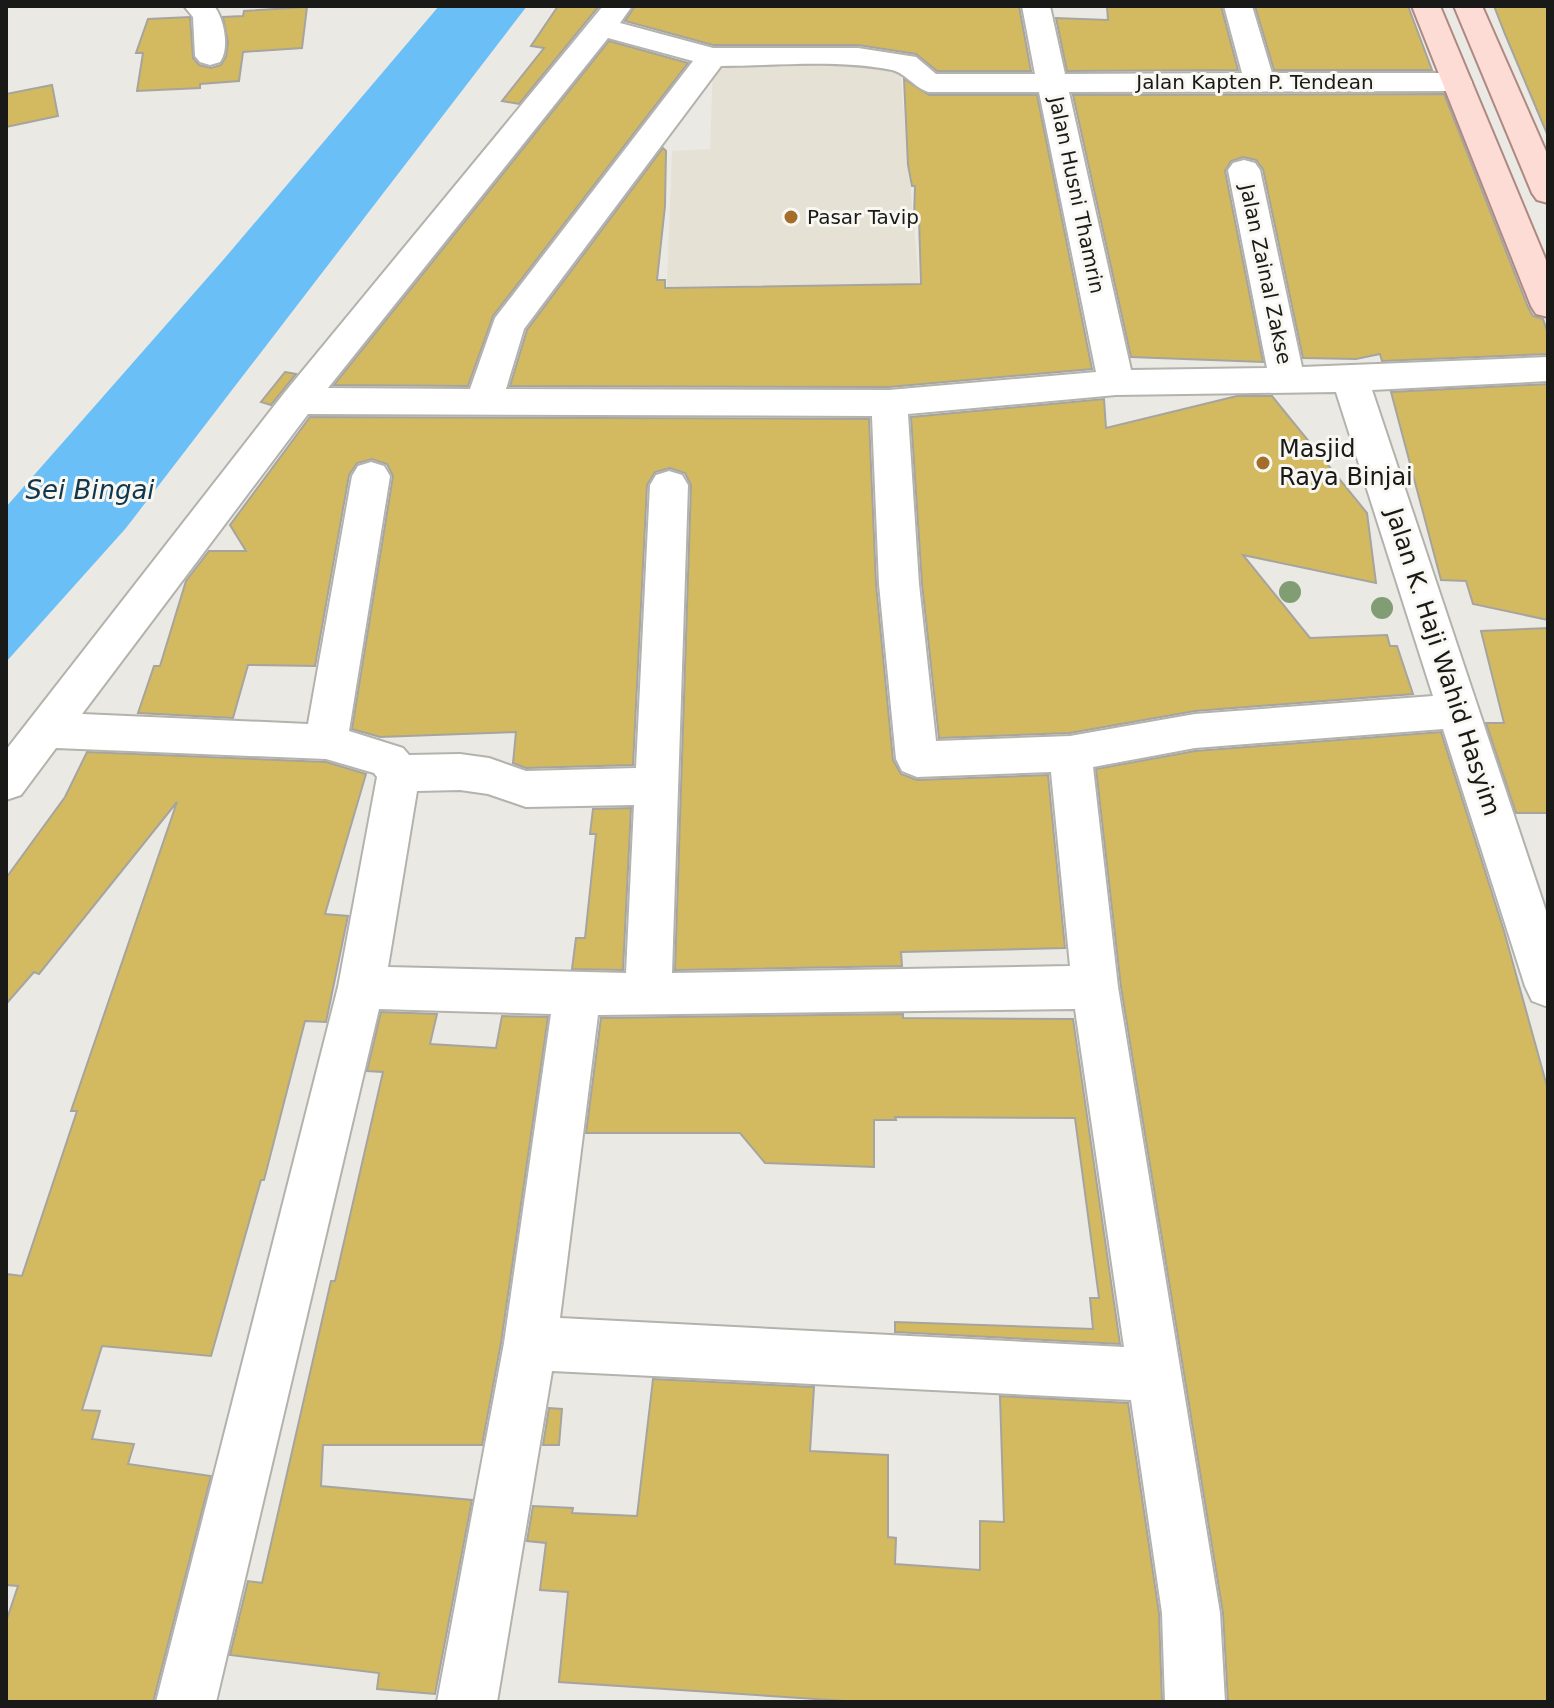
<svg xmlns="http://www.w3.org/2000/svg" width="1554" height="1708" font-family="'DejaVu Sans',sans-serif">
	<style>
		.built { fill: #e5e1d4 }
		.water { fill: #6abff6 }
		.building { fill: #d3ba60; stroke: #a6a49f; stroke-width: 2 }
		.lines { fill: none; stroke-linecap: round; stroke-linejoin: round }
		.minor-casing { stroke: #b3b2ad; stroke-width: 4 }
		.major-casing { stroke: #ae8982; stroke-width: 4 }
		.minor { fill: #fff; fill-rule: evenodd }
		.major { fill: #fedcd6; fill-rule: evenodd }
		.tree { fill: #819d73 }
		.poi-dot { fill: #a56d2a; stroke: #f8f7f1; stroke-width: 3 }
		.labels { text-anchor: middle; stroke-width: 6; stroke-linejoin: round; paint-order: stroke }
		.far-street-label { font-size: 20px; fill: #191917; stroke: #f8f7f1 }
		.far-poi-label { font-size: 20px; fill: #191917; stroke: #f8f7f1; text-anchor: start }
		.poi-label { font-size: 24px; fill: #191917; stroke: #f8f7f1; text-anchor: start }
		.street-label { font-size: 24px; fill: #191917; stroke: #f8f7f1 }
		.water-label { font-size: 26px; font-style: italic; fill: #12374d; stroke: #f8f7f1 }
	</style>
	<rect width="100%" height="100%" fill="#ebe9e4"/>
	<polygon class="built" points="793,59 900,69 919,283 667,287 672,151 710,149 713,65"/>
	<polygon class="water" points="439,6 527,6 126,528 6,662 6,507 224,259"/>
	<g class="building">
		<polygon points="558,6 599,6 519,104 502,101 544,48 531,46"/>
		<polygon points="635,6 1019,6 1031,71 937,71 916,54 858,45 713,45 625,21"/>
		<polygon points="1107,6 1221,6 1238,70 1067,71 1056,18 1108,20"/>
		<polygon points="1255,6 1408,6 1432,70 1274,70"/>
		<polygon points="1494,6 1548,6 1548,136 1505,34"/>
		<polygon points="307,7 302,48 243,52 239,81 200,84 200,88 137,91 143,53 136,53 148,19 190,17 193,58 199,65 211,68 221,65 226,57 228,42 223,17 243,16 244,11"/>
		<polygon points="609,41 688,63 493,316 468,386 334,385"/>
		<polygon points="904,79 929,95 1037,95 1092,369 889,387 510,386 527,330 663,148 666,151 665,206 657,280 665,280 665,288 921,284 919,218 914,218 915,186 912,186 908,165"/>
		<polygon points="52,85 58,116 6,127 6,94"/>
		<polygon points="1444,94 1528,307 1533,316 1543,319 1548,334 1548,354 1382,361 1380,354 1356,359 1303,358 1263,169 1256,160 1243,157 1231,161 1225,171 1263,362 1131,357 1073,95"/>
		<polygon points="285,372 296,374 271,405 261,402"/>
		<polygon points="1548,384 1548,620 1473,604 1466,581 1441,580 1391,392"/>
		<polygon points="1237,396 1272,396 1367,513 1376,583 1243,555 1310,638 1387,635 1390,646 1397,646 1413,694 1195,711 1070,733 939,738 922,584 911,417 1104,399 1106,428"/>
		<polygon points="310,417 869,419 876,584 893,760 901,774 917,780 1048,775 1065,948 901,952 902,966 675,970 691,485 685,473 670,468 655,472 647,485 633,765 526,768 513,763 516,732 380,737 352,729 393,476 387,464 372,459 357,463 349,475 315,666 248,665 233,718 138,713 154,666 160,666 186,581 209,551 246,551 230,525"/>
		<polygon points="1548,628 1548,813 1516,813 1486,723 1504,723 1481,631"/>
		<polygon points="1441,732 1504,931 1548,1090 1548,1702 1228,1702 1223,1613 1121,987 1096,769 1195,751"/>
		<polygon points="87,752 326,762 366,774 325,914 348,916 326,1022 305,1021 264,1180 261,1180 211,1356 102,1346 82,1410 100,1411 92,1439 134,1444 128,1464 211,1476 153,1702 6,1702 6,1622 18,1586 6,1585 6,1274 22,1276 77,1111 71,1111 177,802 39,974 34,972 6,1004 6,878 65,797"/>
		<polygon points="631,808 623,970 572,969 576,938 585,938 596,834 590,834 593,809"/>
		<polygon points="381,1012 437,1014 430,1044 496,1048 502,1016 548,1017 501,1343 482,1445 323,1445 321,1486 472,1500 435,1694 377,1689 379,1673 230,1655 248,1581 262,1583 331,1281 335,1281 383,1072 367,1071"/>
		<polygon points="903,1014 903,1018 1073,1019 1120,1344 895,1332 895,1322 1093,1329 1090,1298 1099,1298 1075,1118 895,1117 896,1120 874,1120 874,1167 765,1163 740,1133 586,1133 601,1018"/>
		<polygon points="653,1379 814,1387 810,1451 888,1455 888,1537 896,1538 895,1564 980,1570 980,1521 1004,1522 1000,1396 1128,1403 1159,1613 1162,1702 861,1702 559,1682 568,1592 540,1590 546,1543 527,1541 533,1506 573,1508 572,1513 637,1516"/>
		<polygon points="549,1408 562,1409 559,1445 543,1445"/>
	</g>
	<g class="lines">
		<g class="minor-casing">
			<g id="minor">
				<path d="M184 6H214C224 18 230 49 220 62L210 65 200 62 195 56 193 17Z"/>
				<path d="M603 6H632L620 23 713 48H858L916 57 936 74H1035L1022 6H1050L1065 74 1242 73 1224 6H1252L1272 73H1457L1468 76 1472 82 1468 88 1457 91 1069 92 1131 370 1267 368 1228 170 1233 163 1244 160 1255 163 1260 170 1302 367 1548 357V381L1372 390 1548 917V1007L1532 1001 1525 986 1443 729 1195 748 1093 767 1118 987 1220 1613 1225 1702H1165L1162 1613 1131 1400 552 1371 497 1702H437L504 1343 551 1014 379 1009 216 1702H156L338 987 377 777 374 773 326 759 56 748 21 795 6 800V750L285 392ZM608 38 693 61 495 318 470 389 328 388ZM721 66C776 66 837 59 892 70 906 73 914 88 929 92H1039L1096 372 889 390 506 389 524 329ZM1336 392 1433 696 1195 714 1070 736 936 741 919 584 908 414 1116 395ZM308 414 872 416 879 584 896 759 902 771 917 777 1051 772 1070 966 672 973 688 485 682 475 669 471 656 475 650 485 636 768 526 771 489 758 460 754 409 755 403 748 349 731 390 476 384 466 371 462 358 466 352 476 308 724 82 714ZM460 790 488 794 526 807 634 805 626 973 388 967 417 791ZM1075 1009 1124 1347 560 1318 598 1015Z"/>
			</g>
		</g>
		<g class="major-casing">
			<g id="major">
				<polygon points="1412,6 1440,6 1548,265 1548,317 1536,314 1531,306"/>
				<polygon points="1454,6 1482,6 1548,156 1548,203 1537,200 1532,193"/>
			</g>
		</g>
		<use href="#minor" class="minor"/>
		<use href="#major" class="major"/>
	</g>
	<g class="tree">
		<circle cx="1290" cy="592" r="11"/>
		<circle cx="1382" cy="608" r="11"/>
	</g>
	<g class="poi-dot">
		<circle cx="791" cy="217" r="8"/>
		<circle cx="1263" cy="463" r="8"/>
	</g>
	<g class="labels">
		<g class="far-street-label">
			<text x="1255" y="89">Jalan Kapten P. Tendean</text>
			<text transform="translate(1077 195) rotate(78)" y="7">Jalan Husni Thamrin</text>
			<text transform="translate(1266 274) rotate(78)" y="7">Jalan Zainal Zakse</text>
		</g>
		<g class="far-poi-label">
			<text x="807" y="224">Pasar Tavip</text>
		</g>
		<g class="poi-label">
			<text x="1279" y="457">Masjid<tspan x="1279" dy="28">Raya Binjai</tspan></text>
		</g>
		<g class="street-label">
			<text transform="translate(1443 662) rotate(72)" y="8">Jalan K. Haji Wahid Hasyim</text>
		</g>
		<g class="water-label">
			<text x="90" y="499">Sei Bingai</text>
		</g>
	</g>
	<rect width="1554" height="1708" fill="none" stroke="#191917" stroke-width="16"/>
</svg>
